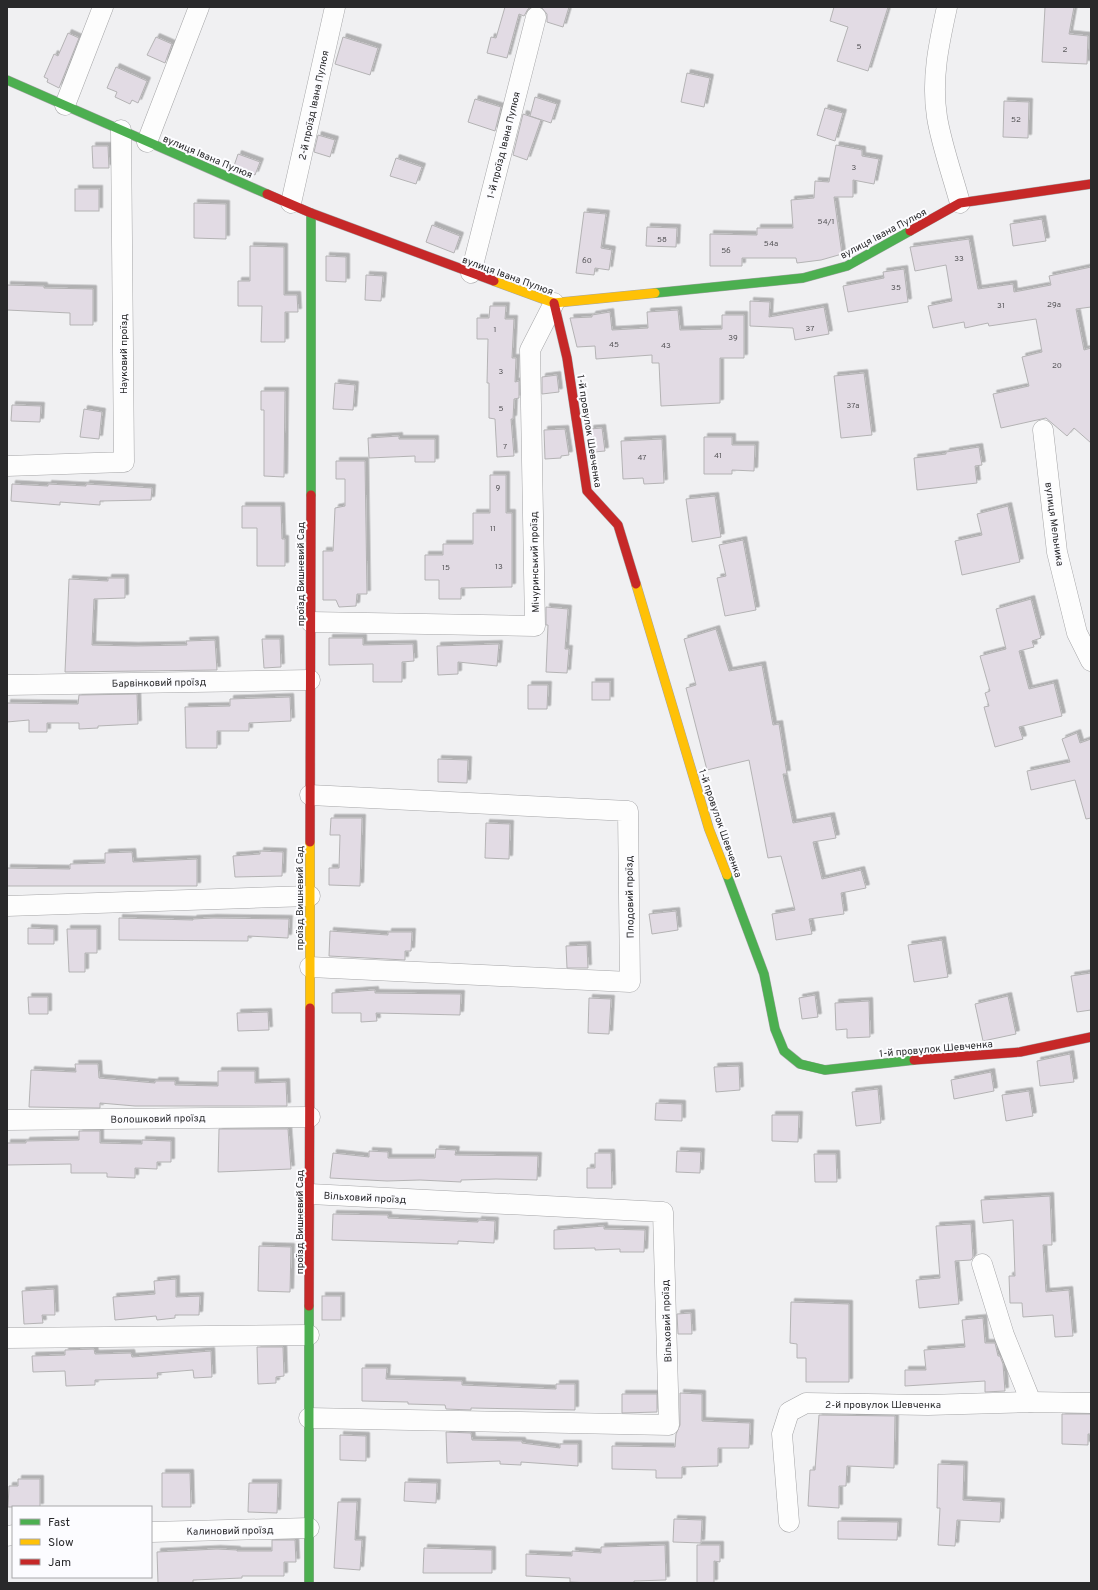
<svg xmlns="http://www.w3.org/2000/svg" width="1098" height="1590" font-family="Overpass,sans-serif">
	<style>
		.building { fill: #e2dbe4; stroke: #b4b3b4; filter: url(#shadow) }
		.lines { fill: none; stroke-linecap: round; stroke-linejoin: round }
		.street-casing { stroke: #a5a5a7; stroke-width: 21 }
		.fast-casing { stroke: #a5a5a7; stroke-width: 10 }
		.slow-casing { stroke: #a5a5a7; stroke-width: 10 }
		.jam-casing { stroke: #a5a5a7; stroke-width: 10 }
		.street { stroke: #fdfdfd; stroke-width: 20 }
		.fast { stroke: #4caf50; stroke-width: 9 }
		.slow { stroke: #ffc107; stroke-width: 9 }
		.jam { stroke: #c62828; stroke-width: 9 }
		.labels { text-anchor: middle; stroke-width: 4; stroke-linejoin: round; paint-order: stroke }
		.number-label { font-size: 8px; fill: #575659 }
		.street-label { font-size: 10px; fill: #29292b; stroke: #fcfcff }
	</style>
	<defs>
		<filter id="shadow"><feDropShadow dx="3.5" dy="-3.5" stdDeviation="0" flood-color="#0004"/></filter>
	</defs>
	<rect width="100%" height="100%" fill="#f0f0f2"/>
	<g class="building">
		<polygon points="505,7 531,7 528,9 524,16 519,14 507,58 487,53 491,37 496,38"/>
		<polygon points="541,7 569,7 563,27 547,22 547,14"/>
		<polygon points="834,7 888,7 868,71 837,61 848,27 830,21"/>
		<polygon points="1045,7 1074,7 1069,34 1088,36 1087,64 1042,62"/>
		<polygon points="68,33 79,38 59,88 47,82 48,79 44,77 54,54 58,56"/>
		<polygon points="156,37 172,44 165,63 147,55"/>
		<polygon points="343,37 378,48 370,75 335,64"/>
		<polygon points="116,67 147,81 138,103 132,100 130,104 115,97 117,92 107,88"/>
		<polygon points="687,73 710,78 704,107 681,102"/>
		<polygon points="535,97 557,104 551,123 530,116"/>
		<polygon points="475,99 501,107 495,131 468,122"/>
		<polygon points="1004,101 1029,102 1028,138 1003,137"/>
		<polygon points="825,108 843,113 835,141 817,135"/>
		<polygon points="523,114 541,120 527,160 513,155"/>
		<polygon points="318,135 335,140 330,157 314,152"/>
		<polygon points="836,145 862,150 862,156 879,159 874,184 853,180 853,197 834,197 842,254 821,260 797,263 796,258 742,258 742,266 710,266 710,234 757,235 757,228 793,228 791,200 814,198 815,181 829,182"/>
		<polygon points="92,146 108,146 109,168 93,168"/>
		<polygon points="238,154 260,162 255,175 234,166"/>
		<polygon points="396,158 422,167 416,184 390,176"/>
		<rect x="75" y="189" width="24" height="22"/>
		<polygon points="194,203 226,204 226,239 194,238"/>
		<polygon points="584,212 606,214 601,248 612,250 609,270 595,268 594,275 576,273"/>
		<polygon points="1042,219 1046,241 1013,246 1010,224"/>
		<polygon points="432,225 460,236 454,253 426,242"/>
		<polygon points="647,227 677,228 676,247 646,246"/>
		<polygon points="969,239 978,289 1013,284 1014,292 1051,285 1049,276 1091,267 1091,307 1076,309 1084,350 1091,348 1091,443 1074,428 1067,436 1046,418 1001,428 993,394 1029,386 1022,357 1042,352 1036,319 989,326 988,323 965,328 964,322 933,328 928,306 952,301 946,265 915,271 910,247"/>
		<polygon points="250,246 284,247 284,295 297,295 298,312 285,312 285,342 261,342 262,306 238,306 238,281 250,281"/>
		<polygon points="326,256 346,257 346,282 326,281"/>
		<polygon points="904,269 908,302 848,312 843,286 884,278 883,272"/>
		<polygon points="366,275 383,276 381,301 365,300"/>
		<polygon points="7,285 44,286 44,288 93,289 93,325 70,325 70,313 7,310"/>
		<polygon points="750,301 770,302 769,317 824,307 829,334 795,340 793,328 750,326"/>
		<polygon points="490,306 506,306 505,319 514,319 512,358 516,358 515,382 519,381 519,398 514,399 513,419 511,419 514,456 497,457 495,419 489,418 489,383 487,383 488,339 477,339 477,318 489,318"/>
		<polygon points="678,310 680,330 722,329 722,315 744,315 744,358 720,358 720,403 661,406 659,363 652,363 652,355 596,359 595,346 577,347 570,318 592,317 592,315 610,312 612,330 648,328 647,312"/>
		<polygon points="864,373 872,435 841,438 834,376"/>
		<polygon points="557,375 559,392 542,394 542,377"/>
		<polygon points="335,383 355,385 353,410 333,409"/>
		<polygon points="261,391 285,391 284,477 264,476 264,410 261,410"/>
		<polygon points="12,405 41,406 40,422 11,421"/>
		<polygon points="84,409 102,412 99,439 80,437"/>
		<polygon points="602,428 605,451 594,452 590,429"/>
		<polygon points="565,429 569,455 561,456 561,458 545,459 544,430"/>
		<polygon points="399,436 399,439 435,439 435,462 415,462 415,456 369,458 368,438"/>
		<polygon points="704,437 732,437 732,445 755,445 754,471 732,470 732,474 704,474"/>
		<polygon points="662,439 664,483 644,484 643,478 623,479 621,441"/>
		<polygon points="979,447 982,465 975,466 977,483 917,490 914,458 946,454 946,452"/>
		<polygon points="336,461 365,461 367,594 357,594 356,606 339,607 336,600 323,600 323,551 333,551 335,508 345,506 345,479 336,479"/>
		<polygon points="490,475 506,475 506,513 512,513 512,587 461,588 461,599 439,599 439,580 425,580 425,555 443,555 443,544 473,544 473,513 490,513"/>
		<polygon points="12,484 48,486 48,484 86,486 86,484 152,488 151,500 100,501 100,505 60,502 60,505 11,501"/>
		<polygon points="715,496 721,537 692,542 686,499"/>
		<polygon points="242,506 281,506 282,539 285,539 285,566 257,566 257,528 242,528"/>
		<polygon points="1008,506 1020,562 962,575 955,541 982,535 977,514"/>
		<polygon points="743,540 756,610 725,616 717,578 726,576 719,545"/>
		<polygon points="108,578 125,578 125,598 94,599 92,645 135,646 187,645 186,641 215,640 217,670 65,672 69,579 108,581"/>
		<polygon points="1031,599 1041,638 1032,641 1034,647 1019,651 1029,689 1054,683 1062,716 1019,727 1023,739 995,747 984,707 989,706 985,693 990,691 980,656 1006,649 996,609"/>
		<polygon points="546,607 568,609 565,649 569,649 567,673 546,672 548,625 546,625"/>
		<polygon points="716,629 729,671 762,665 773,725 779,724 787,774 783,774 793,823 831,816 836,838 813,842 822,879 861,870 866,888 841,893 844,914 809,919 812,934 776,940 772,914 795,910 781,856 768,858 749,760 707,770 686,688 696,685 684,639"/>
		<polygon points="329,638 363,638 363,645 413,644 414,661 402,662 402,682 373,682 373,664 329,665"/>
		<polygon points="262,639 280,639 281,667 264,668"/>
		<polygon points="499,644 497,666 458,662 458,674 438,675 437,646"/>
		<rect x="592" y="682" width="18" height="18"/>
		<polygon points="528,685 548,685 547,709 528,709"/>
		<polygon points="137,694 138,724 98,726 98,728 79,729 79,723 47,723 47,732 29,732 29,720 7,722 7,703 78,704 79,695"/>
		<polygon points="290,697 291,721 249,723 249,731 217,731 217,748 186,748 185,707 230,706 230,699"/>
		<polygon points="1077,733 1080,743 1091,739 1091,818 1086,819 1075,780 1031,790 1027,771 1070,762 1062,739"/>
		<polygon points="438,759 468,760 467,783 438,782"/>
		<polygon points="331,818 362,818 360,886 329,885 329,868 339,868 340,835 330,835"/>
		<polygon points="486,823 510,824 509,859 485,858"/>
		<polygon points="260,851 283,852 282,876 235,877 233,856 260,854"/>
		<polygon points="132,852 133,862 197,859 197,886 7,886 7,868 70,869 70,864 105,863 105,853"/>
		<polygon points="676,911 678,930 652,934 649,914"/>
		<polygon points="119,918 193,920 193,919 213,918 289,919 288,938 248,936 248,941 119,940"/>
		<polygon points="28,928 54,929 54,944 28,944"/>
		<polygon points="67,929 97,929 97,953 85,953 85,972 69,972"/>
		<polygon points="330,931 388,935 388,932 412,932 411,951 405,951 405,960 329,956"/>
		<polygon points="942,940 948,977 914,982 908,945"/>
		<polygon points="587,945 588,968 567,968 566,946"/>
		<polygon points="1091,973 1091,1010 1077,1012 1071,976"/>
		<polygon points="375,990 375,993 461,994 460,1015 376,1013 377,1021 361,1022 361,1013 332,1013 332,993"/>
		<polygon points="815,995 818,1017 802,1019 799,998"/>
		<polygon points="1008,996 1016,1034 983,1041 975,1004"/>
		<polygon points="28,997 48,997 48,1014 29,1014"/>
		<polygon points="589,998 611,999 609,1034 588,1033"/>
		<polygon points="869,1001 870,1037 847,1038 847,1029 836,1030 835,1003"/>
		<polygon points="268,1012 269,1030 238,1031 237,1013"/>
		<polygon points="1070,1054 1074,1082 1040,1086 1037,1061"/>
		<polygon points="75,1064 98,1064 99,1078 155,1083 155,1081 175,1081 175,1085 218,1086 218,1071 255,1071 255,1083 286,1082 287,1106 135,1106 100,1103 100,1108 29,1107 31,1070 76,1072"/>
		<polygon points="739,1066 740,1090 716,1092 714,1067"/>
		<polygon points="991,1072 994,1091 954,1099 951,1080"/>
		<polygon points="878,1089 881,1123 856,1126 852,1092"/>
		<polygon points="1029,1091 1033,1116 1006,1121 1002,1095"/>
		<polygon points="656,1103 682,1104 682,1121 655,1120"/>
		<polygon points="772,1115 799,1115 798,1142 772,1141"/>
		<polygon points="219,1129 288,1129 291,1169 218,1172"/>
		<polygon points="79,1131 100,1131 100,1143 142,1144 142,1140 171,1141 171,1162 157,1162 157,1169 135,1168 135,1178 107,1177 107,1173 71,1173 71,1164 7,1165 7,1143 26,1143 26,1141 79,1140"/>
		<polygon points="436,1149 456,1150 455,1155 538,1156 537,1180 496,1179 461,1180 461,1182 420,1180 387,1181 330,1178 333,1153 369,1157 369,1151 388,1152 388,1158 435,1158"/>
		<polygon points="677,1151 701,1152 700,1173 676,1172"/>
		<polygon points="595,1153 611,1153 612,1188 587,1188 587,1168 595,1168"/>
		<polygon points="814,1154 836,1154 837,1182 815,1182"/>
		<polygon points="1050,1196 1052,1245 1043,1245 1046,1292 1069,1290 1073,1336 1055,1337 1053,1315 1023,1317 1022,1303 1010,1303 1009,1276 1015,1276 1013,1220 983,1223 981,1200"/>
		<polygon points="333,1214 388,1215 388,1218 478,1222 478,1220 495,1221 494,1243 458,1241 458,1244 332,1240"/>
		<polygon points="971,1224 973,1257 971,1260 955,1261 959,1304 919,1308 916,1280 940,1278 936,1226"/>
		<polygon points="604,1226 604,1229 645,1230 644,1252 620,1252 620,1249 595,1250 595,1248 554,1249 554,1230"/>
		<polygon points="259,1246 291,1247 290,1292 258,1291"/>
		<polygon points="176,1279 176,1297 200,1296 199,1315 175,1315 175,1318 157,1320 156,1316 115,1320 113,1297 155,1294 154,1281"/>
		<polygon points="54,1289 55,1315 42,1315 43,1323 24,1324 22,1291"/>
		<rect x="322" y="1296" width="19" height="24"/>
		<polygon points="791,1302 849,1304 849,1382 806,1382 806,1358 797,1358 797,1344 790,1343"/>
		<polygon points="691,1313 692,1334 678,1334 677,1314"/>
		<polygon points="983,1318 985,1343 995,1343 998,1356 1000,1356 1003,1364 1005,1391 985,1392 985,1381 905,1386 905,1370 926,1370 924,1350 965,1347 962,1320"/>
		<polygon points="257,1347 283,1347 284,1376 276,1377 276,1383 258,1384"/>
		<polygon points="94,1349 95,1354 131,1353 132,1357 211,1351 212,1377 194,1378 193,1370 157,1373 158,1378 95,1380 95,1385 66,1386 65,1371 33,1372 32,1356 65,1355 65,1350"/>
		<polygon points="362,1368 387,1368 386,1379 462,1381 462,1385 556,1389 556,1384 575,1384 575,1410 471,1408 471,1410 446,1409 445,1405 408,1404 408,1402 362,1401"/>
		<polygon points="680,1393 702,1394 702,1421 750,1423 749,1448 718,1448 718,1466 682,1467 682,1478 656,1478 656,1470 612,1469 612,1446 675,1447 676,1434 680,1425"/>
		<polygon points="622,1394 657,1394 657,1412 622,1413"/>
		<polygon points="1062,1414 1091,1414 1091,1434 1088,1434 1088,1445 1062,1444"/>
		<polygon points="819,1415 895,1416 894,1468 847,1466 846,1486 839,1486 839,1508 808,1506 810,1470 815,1470"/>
		<polygon points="446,1432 471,1433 472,1440 522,1441 522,1443 560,1448 560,1444 578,1444 578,1466 521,1462 521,1465 500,1464 500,1461 447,1463"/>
		<polygon points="340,1435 366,1436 366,1461 340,1460"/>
		<polygon points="938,1464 964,1465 963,1500 1001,1502 1000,1522 957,1520 955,1546 938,1545 940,1508 937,1508"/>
		<polygon points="162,1473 190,1473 191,1507 162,1507"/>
		<polygon points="18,1479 40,1479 40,1507 8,1507 9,1486 18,1486"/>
		<polygon points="405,1482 437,1483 436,1503 404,1501"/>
		<polygon points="249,1483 278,1483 277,1513 248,1512"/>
		<polygon points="338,1502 357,1502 355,1540 362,1540 360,1570 334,1568"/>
		<polygon points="674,1519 702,1520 701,1543 673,1542"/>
		<polygon points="838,1521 898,1522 897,1540 838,1539"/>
		<polygon points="272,1540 295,1540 296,1562 284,1562 284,1576 242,1576 242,1578 193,1580 193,1583 158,1583 157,1552 217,1549 237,1550 237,1551 272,1551"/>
		<polygon points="665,1545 666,1580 634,1581 634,1583 591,1583 570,1582 570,1578 526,1576 526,1554 572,1556 572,1551 601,1553 601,1547"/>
		<polygon points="697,1545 720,1545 720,1562 714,1561 714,1583 697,1583"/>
		<polygon points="424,1548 492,1550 492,1573 423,1573"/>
	</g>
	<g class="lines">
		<g class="street-casing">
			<g id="street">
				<path d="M947 7C939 43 931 79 937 117 941 143 953 177 960 203"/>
				<polyline points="65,105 103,7"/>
				<polyline points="147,142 199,7"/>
				<polyline points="291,203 335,7"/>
				<polyline points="471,273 536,17"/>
				<polyline points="1043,430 1057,552 1077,633 1091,661"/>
				<polyline points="7,466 124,462 121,130"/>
				<polyline points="311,622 535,626 530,350 554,303"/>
				<polyline points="7,685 310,680"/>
				<polyline points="7,906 310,896"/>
				<polyline points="310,967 630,982 628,811 310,795"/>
				<polyline points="7,1120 310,1117"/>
				<polyline points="982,1264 1004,1335 1031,1402"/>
				<polyline points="7,1338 309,1335"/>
				<polyline points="309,1418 669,1425 663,1212 310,1194"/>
				<polyline points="789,1522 782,1434 789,1412 806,1403 928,1405 1031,1402 1091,1403"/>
				<polyline points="151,1532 309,1528"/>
				<polyline points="7,1536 13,1535"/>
			</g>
		</g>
		<g class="fast-casing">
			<g id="fast">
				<polyline points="7,80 267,194"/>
				<polyline points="655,293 803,278 847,266 910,231"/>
				<polyline points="311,495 311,213"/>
				<polyline points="727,875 764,974 775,1029 784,1051 800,1064 825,1070 914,1060"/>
				<polyline points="309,1583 309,1306"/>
			</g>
		</g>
		<g class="slow-casing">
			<g id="slow">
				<polyline points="494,281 554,303 655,293"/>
				<polyline points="636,584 709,829 727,875"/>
				<polyline points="310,1008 310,842"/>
			</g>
		</g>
		<g class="jam-casing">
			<g id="jam">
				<polyline points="267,194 311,213 494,281"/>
				<polyline points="910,231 960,203 1091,184"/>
				<polyline points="554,303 567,358 587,491 618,525 636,584"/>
				<polyline points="310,842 311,495"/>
				<polyline points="914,1060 1020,1052 1091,1037"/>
				<polyline points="309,1306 310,1008"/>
			</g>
		</g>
		<use href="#street" class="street"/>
		<use href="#fast" class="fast"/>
		<use href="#slow" class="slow"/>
		<use href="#jam" class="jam"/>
	</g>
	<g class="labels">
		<g class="number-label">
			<text x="859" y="49">5</text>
			<text x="1065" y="52">2</text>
			<text x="1016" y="122">52</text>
			<text x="854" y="170">3</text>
			<text x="826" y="224">54/1</text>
			<text x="662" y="242">58</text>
			<text x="771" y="246">54а</text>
			<text x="726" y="253">56</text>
			<text x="959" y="261">33</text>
			<text x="587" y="263">60</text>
			<text x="896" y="290">35</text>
			<text x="1054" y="307">29а</text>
			<text x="1001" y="308">31</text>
			<text x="810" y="331">37</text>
			<text x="495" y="332">1</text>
			<text x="733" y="340">39</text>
			<text x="614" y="347">45</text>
			<text x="666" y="348">43</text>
			<text x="1057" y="368">20</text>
			<text x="501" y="374">3</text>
			<text x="853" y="408">37а</text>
			<text x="501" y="411">5</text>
			<text x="505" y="449">7</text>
			<text x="718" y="458">41</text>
			<text x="642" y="460">47</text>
			<text x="498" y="490">9</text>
			<text x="493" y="531">11</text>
			<text x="499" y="569">13</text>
			<text x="446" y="570">15</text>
		</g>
		<g class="street-label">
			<text transform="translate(313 105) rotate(-78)" y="4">2-й проїзд Івана Пулюя</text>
			<text transform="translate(503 145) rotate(-76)" y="4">1-й проїзд Івана Пулюя</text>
			<text transform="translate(208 156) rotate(23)" y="4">вулиця Івана Пулюя</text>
			<text transform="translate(883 233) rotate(-28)" y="4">вулиця Івана Пулюя</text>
			<text transform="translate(508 275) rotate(20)" y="4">вулиця Івана Пулюя</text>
			<text transform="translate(123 354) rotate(-90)" y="4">Науковий проїзд</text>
			<text transform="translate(590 431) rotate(81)" y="4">1-й провулок Шевченка</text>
			<text transform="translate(1055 524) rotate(82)" y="4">вулиця Мельника</text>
			<text transform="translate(534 562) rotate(-91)" y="4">Мічуринський проїзд</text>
			<text transform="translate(300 574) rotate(-90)" y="4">проїзд Вишневий Сад</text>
			<text transform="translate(159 682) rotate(-1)" y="4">Барвінковий проїзд</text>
			<text transform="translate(721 823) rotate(71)" y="4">1-й провулок Шевченка</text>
			<text transform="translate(629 897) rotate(-91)" y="4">Плодовий проїзд</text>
			<text transform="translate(299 898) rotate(-90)" y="4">проїзд Вишневий Сад</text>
			<text transform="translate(936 1048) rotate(-5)" y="4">1-й провулок Шевченка</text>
			<text transform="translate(158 1118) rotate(-1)" y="4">Волошковий проїзд</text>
			<text transform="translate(365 1197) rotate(3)" y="4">Вільховий проїзд</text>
			<text transform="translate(299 1222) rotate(-90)" y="4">проїзд Вишневий Сад</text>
			<text transform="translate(666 1321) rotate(-92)" y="4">Вільховий проїзд</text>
			<text x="883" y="1408">2-й провулок Шевченка</text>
			<text transform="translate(230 1530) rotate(-1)" y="4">Калиновий проїзд</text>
		</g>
	</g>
	<rect width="1098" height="1590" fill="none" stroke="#29292b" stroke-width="16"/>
	<rect x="12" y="1506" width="140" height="72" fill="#fcfcff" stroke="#a8a8aa"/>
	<rect x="20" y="1519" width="20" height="6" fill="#4caf50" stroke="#a8a8aa"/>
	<text x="48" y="1526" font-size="12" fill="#29292b">Fast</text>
	<rect x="20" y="1539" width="20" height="6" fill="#ffc107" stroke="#a8a8aa"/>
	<text x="48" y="1546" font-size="12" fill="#29292b">Slow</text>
	<rect x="20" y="1559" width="20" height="6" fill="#c62828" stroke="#a8a8aa"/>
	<text x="48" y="1566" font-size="12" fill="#29292b">Jam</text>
</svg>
